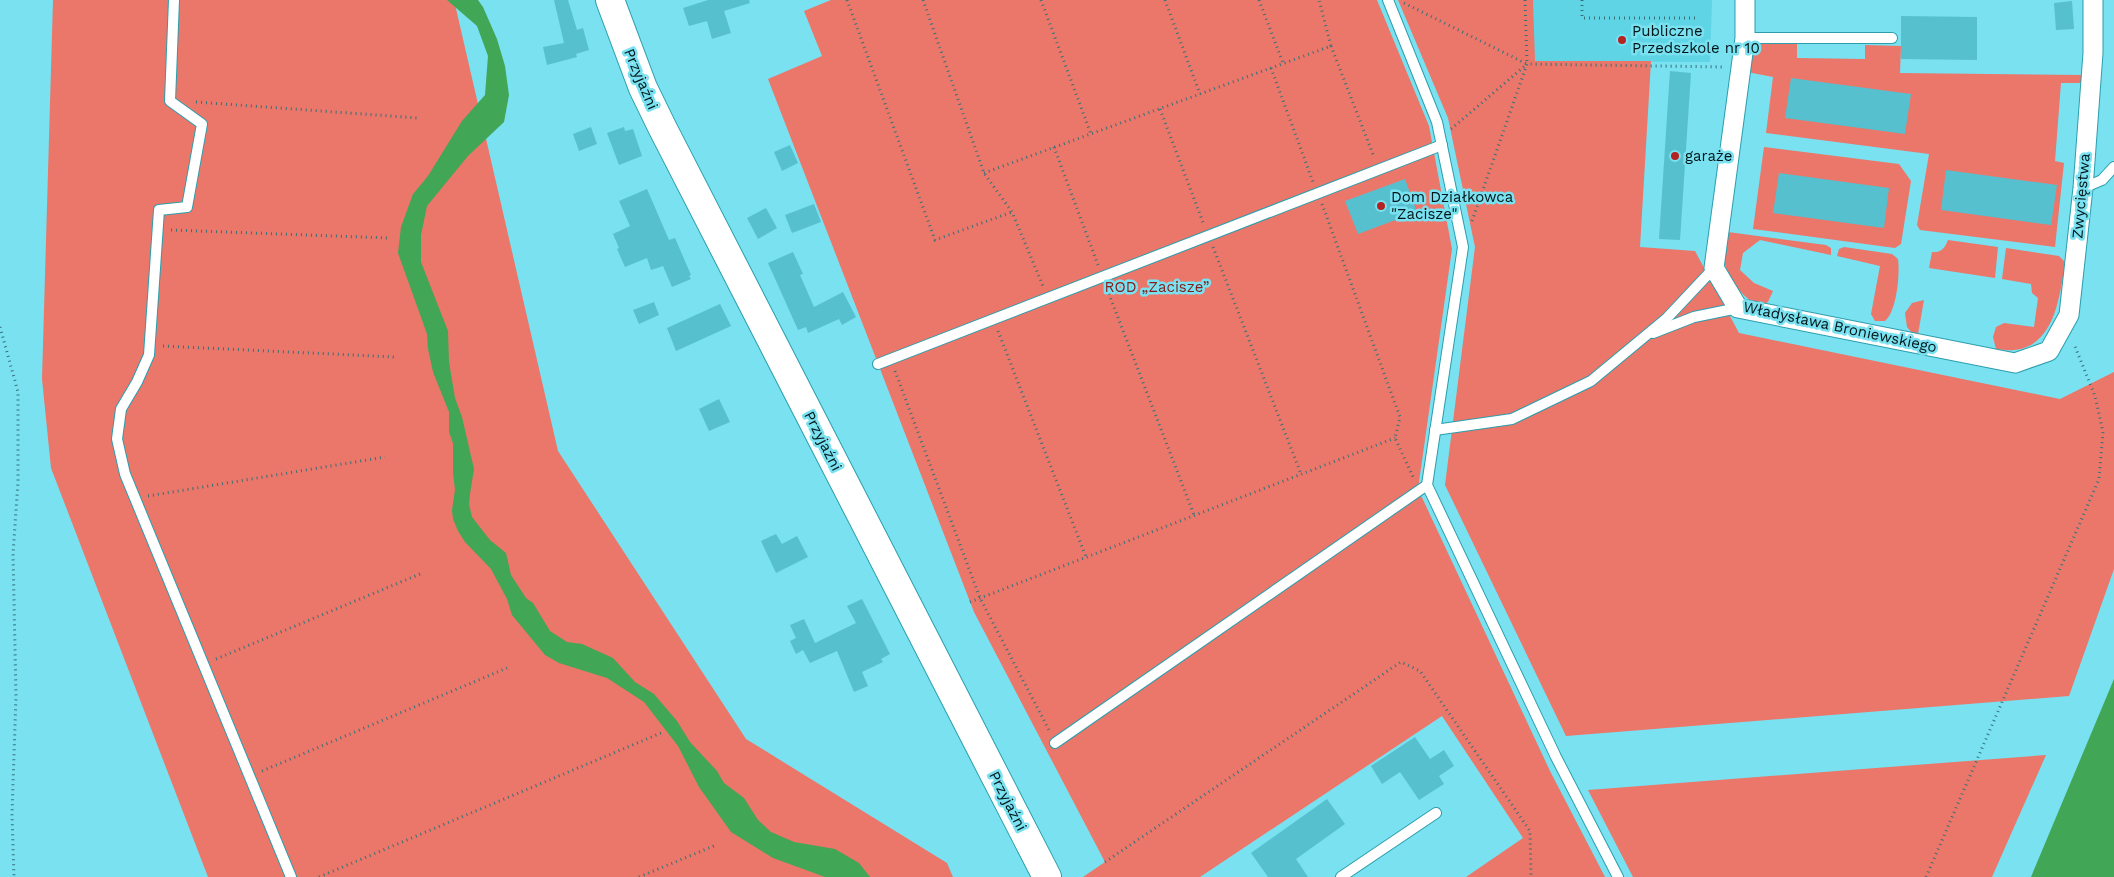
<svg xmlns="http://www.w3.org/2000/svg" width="2114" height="877" font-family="'Work Sans',sans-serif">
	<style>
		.built { fill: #5ed4e5 }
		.green { fill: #eb766a }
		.water { fill: #41a655 }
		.building { fill: #56c0cf }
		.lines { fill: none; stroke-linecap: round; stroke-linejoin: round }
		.service-casing { stroke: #2c9eac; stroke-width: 12 }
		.minor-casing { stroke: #2c9eac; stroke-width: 21 }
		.secondary-casing { stroke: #2c9eac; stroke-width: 30 }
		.path { stroke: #367179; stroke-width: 3; stroke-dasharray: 1 4; stroke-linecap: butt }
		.service { stroke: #fff; stroke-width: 10 }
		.minor { stroke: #fff; stroke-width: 19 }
		.secondary { stroke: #fff; stroke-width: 28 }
		.poi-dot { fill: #b32321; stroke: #79e1f0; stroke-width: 2 }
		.labels { text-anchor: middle; stroke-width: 5; stroke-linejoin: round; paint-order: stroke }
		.poi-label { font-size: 15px; fill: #001518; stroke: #79e1f0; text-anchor: start }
		.street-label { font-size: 15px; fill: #001518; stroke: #79e1f0 }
		.park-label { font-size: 15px; fill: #881b18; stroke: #79e1f0 }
	</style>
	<rect width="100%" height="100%" fill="#79e1f0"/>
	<polygon class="built" points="1533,0 1712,0 1710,62 1534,61"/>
	<g class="green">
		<polygon points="53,0 454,0 558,451 746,739 947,863 953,877 208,877 51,468 42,379"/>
		<polygon points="831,0 1377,0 1429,126 1452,249 1418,489 1550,771 1605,877 1466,877 1523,838 1442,716 1200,877 1083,877 1105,862 974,612 768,79 822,56 804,11"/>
		<polygon points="1398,0 1533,0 1535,61 1651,61 1640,247 1695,251 1739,333 2060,399 2114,372 2114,569 2069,696 1566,736 1445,485 1475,247 1448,118"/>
		<path d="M1764 42 1797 43V58L1865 59V45L1901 46 1900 73 2083 75 2082 82 2080 83H2061L2055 161 2064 163 2055 247 1920 230 1917 225 1929 154 1766 133 1773 77 1747 72C1750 59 1750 47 1764 42Z"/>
		<polygon points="1764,147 1899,164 1911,181 1901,244 1895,248 1753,229"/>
		<path d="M1728 232 1826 245 1831 248V255L1760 240 1743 253 1740 270 1754 283 1773 291 1768 302C1751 312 1728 279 1725 264 1723 254 1727 242 1728 232Z"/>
		<path d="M1948 240 1998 247 1995 278 1929 268 1932 252C1941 253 1945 248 1948 240Z"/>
		<path d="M1844 247 1892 254 1898 259C1900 273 1897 311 1885 321H1875L1871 314 1880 266 1837 256 1839 249Z"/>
		<path d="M2006 248 2059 256 2065 262C2059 304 2052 359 1996 349L1993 337 1996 327 2004 323 2034 327 2038 298 2032 293 2031 284 2002 279Z"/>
		<polygon points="1924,300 1918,334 1912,333 1907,327 1905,313 1912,303"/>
		<polygon points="2046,755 1992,877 1633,877 1588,790"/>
	</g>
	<g class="water">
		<polygon points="447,0 478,0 483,7 497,39 505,66 509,95 504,122 468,156 427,206 421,235 421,262 448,331 449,362 455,398 462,417 474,469 470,494 469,504 472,517 490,540 506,553 511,575 526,598 533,603 550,631 567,642 582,644 613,658 635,682 654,694 677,721 690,742 717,771 724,783 744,798 758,820 771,832 794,842 835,849 859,863 870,877 825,877 773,858 731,832 699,787 678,746 644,702 607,678 559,663 545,655 512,615 507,599 491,569 465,542 458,531 453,519 452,510 455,490 453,473 453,443 449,432 449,412 433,372 428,349 427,334 398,253 401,227 413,194 428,176 462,121 485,95 488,56 477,26"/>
		<polygon points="2114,679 2114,877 2031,877"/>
	</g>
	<g class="building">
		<polygon points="554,0 568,0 577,30 583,28 589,50 576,54 577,57 547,65 543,47 564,43"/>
		<polygon points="708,0 749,0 750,3 724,11 731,33 712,39 707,21 689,26 683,8"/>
		<polygon points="2072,1 2074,29 2056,30 2054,3"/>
		<polygon points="1901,16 1977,17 1977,60 1901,59"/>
		<polygon points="1670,71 1691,73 1680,240 1659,239"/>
		<polygon points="1791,78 1911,94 1905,134 1785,118"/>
		<polygon points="591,127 597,144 579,151 573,134"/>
		<polygon points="624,127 625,131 633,129 642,156 619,165 607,133"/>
		<polygon points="790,145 798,163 782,171 774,152"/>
		<polygon points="1946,170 2057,185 2051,225 1941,210"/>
		<polygon points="1779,173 1889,188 1884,228 1773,213"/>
		<polygon points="1405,179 1417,212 1358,234 1345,201"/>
		<polygon points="647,189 669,240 675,238 691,275 689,276 691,279 672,287 663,266 651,270 647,258 625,267 617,249 619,248 613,234 630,226 619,201"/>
		<polygon points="814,204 821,222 792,233 785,215"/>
		<polygon points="766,208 777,228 758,239 747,218"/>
		<polygon points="793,252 803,274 800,275 814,307 843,292 856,317 842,325 839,319 808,333 806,327 798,330 768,263"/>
		<polygon points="654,302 659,315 639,324 633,310"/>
		<polygon points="720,304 731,326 676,351 667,328"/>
		<polygon points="719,399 730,422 709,431 699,409"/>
		<polygon points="776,534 782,544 797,536 808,557 776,573 761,541"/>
		<polygon points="862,599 890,654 881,659 883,662 862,672 868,686 854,692 837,651 810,663 803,650 796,654 790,641 796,638 790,625 804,619 815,643 856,623 847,606"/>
		<polygon points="1415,737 1430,759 1444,750 1454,766 1439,776 1444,784 1419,800 1400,772 1382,784 1371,766"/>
		<polygon points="1327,799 1345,824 1296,859 1308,877 1268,877 1251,853"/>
	</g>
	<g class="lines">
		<g class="service-casing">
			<g id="service">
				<polyline points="174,0 170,101 202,124 187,207 159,210 149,355 137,382 121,409 117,439 125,474 291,877"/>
				<polyline points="1388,0 1437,122 1463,247 1427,485 1556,757 1618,877"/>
				<polyline points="1745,38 1892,38"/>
				<polyline points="2083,188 2102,180 2114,167"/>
				<polyline points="1653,333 1694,317 1738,308"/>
				<polyline points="878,364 1442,145"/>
				<polyline points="1435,430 1512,419 1591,381 1667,318 1714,268"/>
				<polyline points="1055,743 1427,485"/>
				<polyline points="1341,877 1436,813"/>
			</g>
		</g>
		<g class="minor-casing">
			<polyline id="minor" points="1745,0 1745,38 1714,268 1738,308 2015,363 2049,351 2069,315 2083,188 2093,53 2093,0"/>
		</g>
		<g class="secondary-casing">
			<polyline id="secondary" points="610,0 643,88 662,127 1047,877"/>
		</g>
		<g class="path">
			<polyline points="847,0 935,240 1012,212"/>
			<polyline points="923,0 984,173 1012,212 1043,286"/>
			<polyline points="1041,0 1091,134"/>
			<polyline points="1165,0 1200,94"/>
			<polyline points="1259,0 1283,63"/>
			<polyline points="1525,0 1527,64"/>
			<polyline points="1582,0 1582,18 1697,18"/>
			<polyline points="1404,3 1527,64"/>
			<polyline points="1331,46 1374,157"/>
			<polyline points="1271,68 1313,182"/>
			<polyline points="196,102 418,118"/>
			<polyline points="1160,109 1204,225"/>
			<polyline points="1451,129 1526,65"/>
			<polyline points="1054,147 1098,265"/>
			<polyline points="984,173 1331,46 1319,0"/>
			<polyline points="1322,204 1400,417 1395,438 1414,479"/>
			<polyline points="1472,221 1527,64 1724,67"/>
			<polyline points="171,230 388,238"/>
			<polyline points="1213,247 1301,474"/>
			<polyline points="1107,289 1194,515"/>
			<polyline points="0,327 18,392 18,482 13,554 16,696 12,814 14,877"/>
			<polyline points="998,331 1086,557"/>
			<polyline points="163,346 395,357"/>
			<polyline points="895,371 980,598 1050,732"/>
			<polyline points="148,496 385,457"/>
			<polyline points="970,602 1395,438"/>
			<polyline points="216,659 420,574"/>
			<polyline points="262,771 507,668"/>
			<polyline points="1105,862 1401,662 1420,671 1530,831 1531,877"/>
			<polyline points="319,877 661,733"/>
			<polyline points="639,877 716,845"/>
			<polyline points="1926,877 2099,479 2103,432 2095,396 2074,344"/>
		</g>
		<use href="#service" class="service"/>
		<use href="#minor" class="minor"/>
		<use href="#secondary" class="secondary"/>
	</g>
	<g class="poi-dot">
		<circle cx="1622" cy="40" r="5"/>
		<circle cx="1675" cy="156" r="5"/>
		<circle cx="1381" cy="206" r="5"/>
	</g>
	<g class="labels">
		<g class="poi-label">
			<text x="1632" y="36">Publiczne<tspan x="1632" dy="17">Przedszkole nr 10</tspan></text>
			<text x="1685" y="161">garaże</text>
			<text x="1391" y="202">Dom Działkowca<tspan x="1391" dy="17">"Zacisze"</tspan></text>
		</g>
		<g class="street-label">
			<text transform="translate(641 79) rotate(67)" y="5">Przyjaźni</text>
			<text transform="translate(2081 196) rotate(-85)" y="5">Zwycięstwa</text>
			<text transform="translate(1840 327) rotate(12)" y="5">Władysława Broniewskiego</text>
			<text transform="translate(823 441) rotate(63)" y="5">Przyjaźni</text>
			<text transform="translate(1008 801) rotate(63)" y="5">Przyjaźni</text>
		</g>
		<g class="park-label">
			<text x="1157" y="292">ROD „Zacisze”</text>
		</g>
	</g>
</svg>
